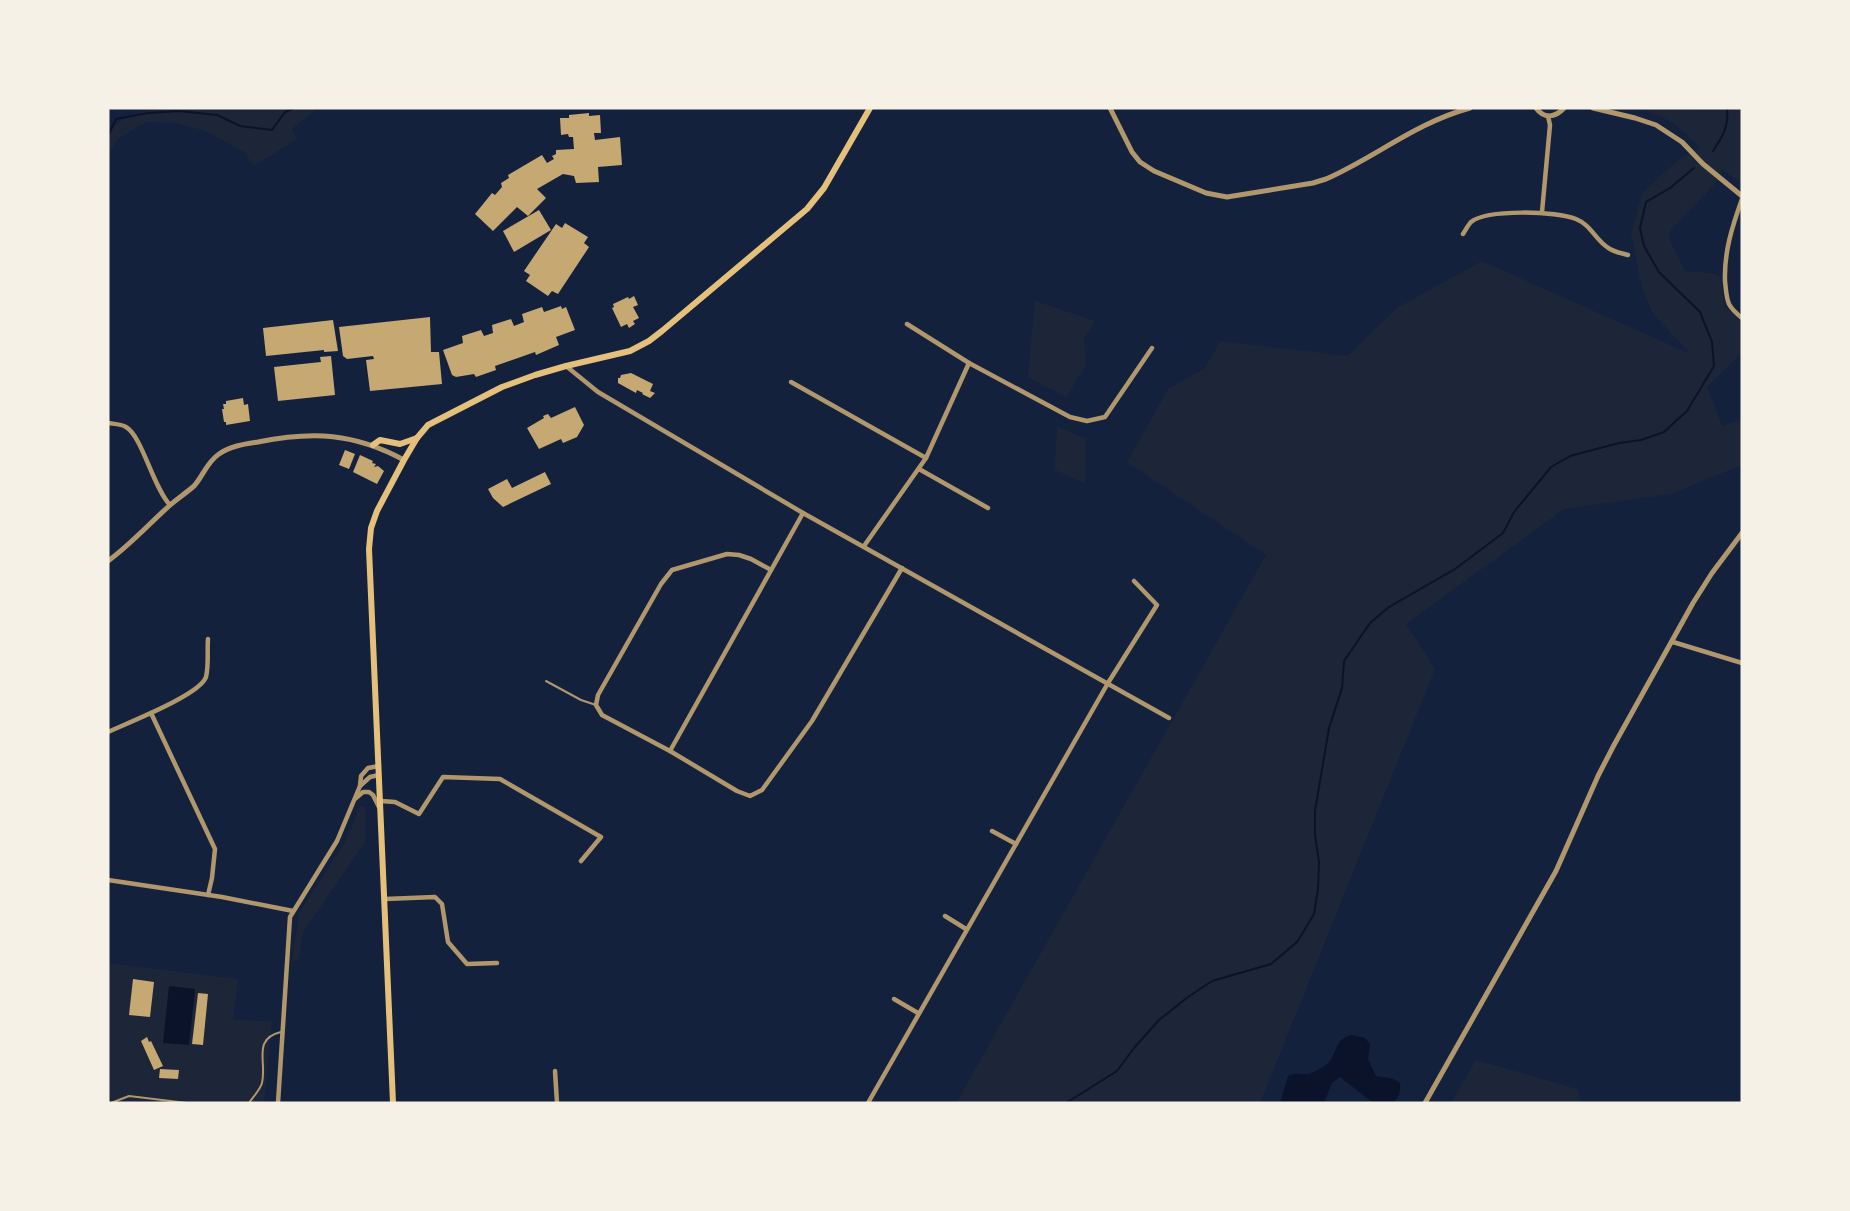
<svg xmlns="http://www.w3.org/2000/svg" width="1850" height="1211" font-family="Manrope,sans-serif">
	<style>
		.green { fill: #1d2539 }
		.water { fill: #0b132b }
		.lines { fill: none; stroke-linecap: round; stroke-linejoin: round }
		.stream { stroke: #0b132b; stroke-width: 2 }
		.building { fill: #c6a872 }
		.service { stroke: #b1986c; stroke-width: 2 }
		.minor { stroke: #b1986c; stroke-width: 4.5 }
		.tertiary { stroke: #b1986c; stroke-width: 5 }
		.secondary { stroke: #e5c07b; stroke-width: 6 }
	</style>
	<rect width="100%" height="100%" fill="#14213d"/>
	<g class="green">
		<path d="M173 108H318L292 129 297 139 254 166 244 152 206 131 175 123 146 122 118 139 108 155V133C116 121 134 113 147 111 156 110 165 111 173 108Z"/>
		<polygon points="1699,108 1742,108 1742,184 1722,169 1714,185 1669,232 1671,243 1685,271 1710,273 1720,276 1725,306 1742,324 1742,353 1707,387 1722,426 1742,419 1742,465 1671,494 1564,509 1406,624 1435,669 1260,1103 956,1103 1266,555 1127,462 1168,389 1204,369 1221,341 1347,356 1397,308 1482,261 1690,354 1652,312 1642,288 1631,233 1643,192 1677,161 1700,147 1672,122 1645,110 1699,110"/>
		<polygon points="1035,301 1095,321 1084,338 1086,365 1066,397 1028,377"/>
		<polygon points="1057,426 1086,439 1085,483 1055,470"/>
		<polygon points="361,806 366,808 365,842 303,932 299,959 292,962 299,913 345,842 359,808"/>
		<polygon points="108,963 238,979 233,1019 272,1022 264,1103 108,1103"/>
		<polygon points="1476,1060 1577,1089 1582,1103 1451,1103"/>
	</g>
	<g class="water">
		<polygon points="169,986 195,989 189,1045 163,1043"/>
		<path d="M1352 1035 1365 1038 1370 1044 1368 1059 1376 1076 1394 1079 1400 1083C1401 1090 1399 1098 1393 1103L1372 1102 1340 1077 1332 1083 1324 1103H1280L1288 1076C1297 1072 1299 1075 1307 1074 1311 1074 1326 1066 1328 1063 1338 1053 1333 1039 1352 1035Z"/>
	</g>
	<g class="lines">
		<g class="stream">
			<polyline points="108,136 116,119 148,113 179,111 217,115 240,126 272,130 285,112 295,108"/>
			<path d="M1713 151C1723 136 1729 126 1727 108"/>
			<polyline points="1066,1103 1117,1071 1134,1048 1159,1020 1188,997 1212,981 1271,964 1297,942 1314,914 1318,889 1319,862 1315,835 1315,811 1329,728 1342,688 1344,661 1370,623 1389,607 1455,569 1503,533 1514,512 1551,467 1570,456 1619,443 1641,440 1664,432 1687,411 1714,366 1712,342 1700,312 1659,272 1644,246 1640,228 1646,202 1670,188 1694,168"/>
		</g>
	</g>
	<g class="building">
		<polygon points="589,113 589,116 600,115 601,133 594,133 595,140 620,137 622,165 598,167 599,182 576,183 574,176 563,174 537,189 546,198 528,216 517,207 493,231 475,214 492,193 495,195 502,187 501,183 509,178 508,175 542,155 547,163 554,159 552,156 556,154 556,150 574,149 573,137 569,137 568,134 561,135 560,118 569,118 569,115"/>
		<polygon points="539,210 551,230 514,252 503,231"/>
		<polygon points="565,223 588,237 584,243 589,247 558,294 552,291 548,296 526,281 530,275 524,271 556,224 562,228"/>
		<polygon points="634,296 638,305 633,307 639,318 633,321 635,324 629,328 627,324 621,327 612,308 614,307 613,304 628,297 629,299"/>
		<polygon points="561,306 562,309 566,307 575,330 556,337 559,345 536,355 535,352 495,366 496,370 476,377 474,374 456,377 452,375 443,350 463,343 462,336 481,330 484,336 493,333 492,325 511,319 514,326 524,322 522,314 542,307 544,312"/>
		<polygon points="430,317 431,352 439,352 442,384 370,391 366,360 374,359 373,356 347,359 343,356 339,327"/>
		<polygon points="333,320 338,351 324,352 324,350 266,356 263,328"/>
		<polygon points="331,356 335,395 278,401 274,367 321,362 320,357"/>
		<polygon points="631,373 653,384 650,391 655,393 650,398 642,394 643,393 637,390 636,393 618,383 618,378 620,378 621,375"/>
		<polygon points="243,398 244,405 248,404 250,421 226,425 226,422 224,422 222,409 224,409 223,404 226,404 226,401"/>
		<polygon points="575,407 584,425 577,437 563,443 561,439 539,449 527,428 544,418 543,416 548,414 551,418"/>
		<polygon points="345,450 355,454 349,469 339,465"/>
		<polygon points="360,455 373,461 372,463 376,464 374,467 378,466 384,471 377,484 353,472"/>
		<polygon points="545,472 551,484 503,507 493,498 488,489 507,479 512,488"/>
		<polygon points="133,979 154,982 150,1017 129,1015"/>
		<polygon points="198,993 208,994 203,1045 192,1044"/>
		<polygon points="147,1037 149,1042 151,1041 163,1066 154,1070 141,1041"/>
		<polygon points="160,1069 179,1070 178,1079 159,1078"/>
	</g>
	<g class="lines">
		<g class="service">
			<polyline points="546,681 581,700 596,705"/>
			<polyline points="111,1103 129,1096 187,1103"/>
			<path d="M249 1103C253 1097 260 1090 262 1083 267 1061 252 1039 281 1032"/>
		</g>
		<g class="minor">
			<path d="M1742 199C1732 227 1724 252 1725 281 1726 289 1726 297 1729 304 1732 310 1737 314 1742 318"/>
			<polyline points="1542,212 1550,125 1548,116"/>
			<path d="M1463 234C1465 231 1468 225 1471 222 1487 209 1557 211 1576 219 1591 225 1595 239 1607 247 1613 252 1621 253 1628 255"/>
			<polyline points="907,324 969,363 1070,417 1087,421 1105,417 1152,348"/>
			<polyline points="566,366 598,392 803,513 1169,718"/>
			<polyline points="791,382 926,458"/>
			<path d="M108 423C114 424 121 424 126 427 142 436 153 487 170 505"/>
			<polyline points="919,469 988,508"/>
			<polyline points="864,546 926,458 969,363"/>
			<polyline points="771,570 751,559 739,555 727,554 672,570 661,584 598,695 596,705 602,715 670,751 737,791 750,796 762,790 812,721 902,568"/>
			<polyline points="1673,642 1742,663"/>
			<polyline points="151,713 215,849 212,878 208,895"/>
			<path d="M108 732C127 723 200 695 206 677 209 665 207 650 208 639"/>
			<polyline points="670,751 803,513"/>
			<polyline points="360,786 370,777 379,775"/>
			<polyline points="356,798 363,792 369,792 373,795 379,807"/>
			<polyline points="381,801 395,802 419,814 443,777 500,779 601,837 581,861"/>
			<polyline points="992,831 1016,844"/>
			<polyline points="108,880 222,897 293,911"/>
			<polyline points="385,899 435,897 442,904 448,942 467,964 497,963"/>
			<polyline points="945,916 966,929"/>
			<polyline points="894,999 918,1013"/>
			<polyline points="555,1071 557,1103"/>
			<polyline points="278,1103 290,917 337,841 360,786 361,776 368,768 379,766"/>
			<polyline points="868,1103 1108,683 1157,605 1134,581"/>
		</g>
		<g class="tertiary">
			<path d="M1110 108 1132 152 1140 162 1154 171 1206 193 1227 197 1313 183 1326 179C1376 157 1415 123 1470 108"/>
			<path d="M1536 108C1544 119 1555 118 1564 108"/>
			<polyline points="1593,108 1635,118 1656,125 1682,142 1703,164 1742,196"/>
			<path d="M108 561C130 545 148 525 169 506 177 499 186 493 194 486 203 476 207 462 219 454 230 446 245 444 258 442 313 431 354 433 404 460"/>
			<polyline points="1425,1103 1556,871 1598,776 1614,745 1693,603 1712,573 1742,533"/>
		</g>
		<g class="secondary">
			<polyline points="373,445 380,440 400,444 417,438"/>
			<polyline points="393,1103 369,549 371,528 377,511 404,460 417,438 428,425 502,387 535,375 566,366 630,351 649,341 662,331 807,209 824,188 870,108"/>
		</g>
	</g>
	<rect width="1850" height="1211" fill="none" stroke="#f6f1e7" stroke-width="219"/>
</svg>
